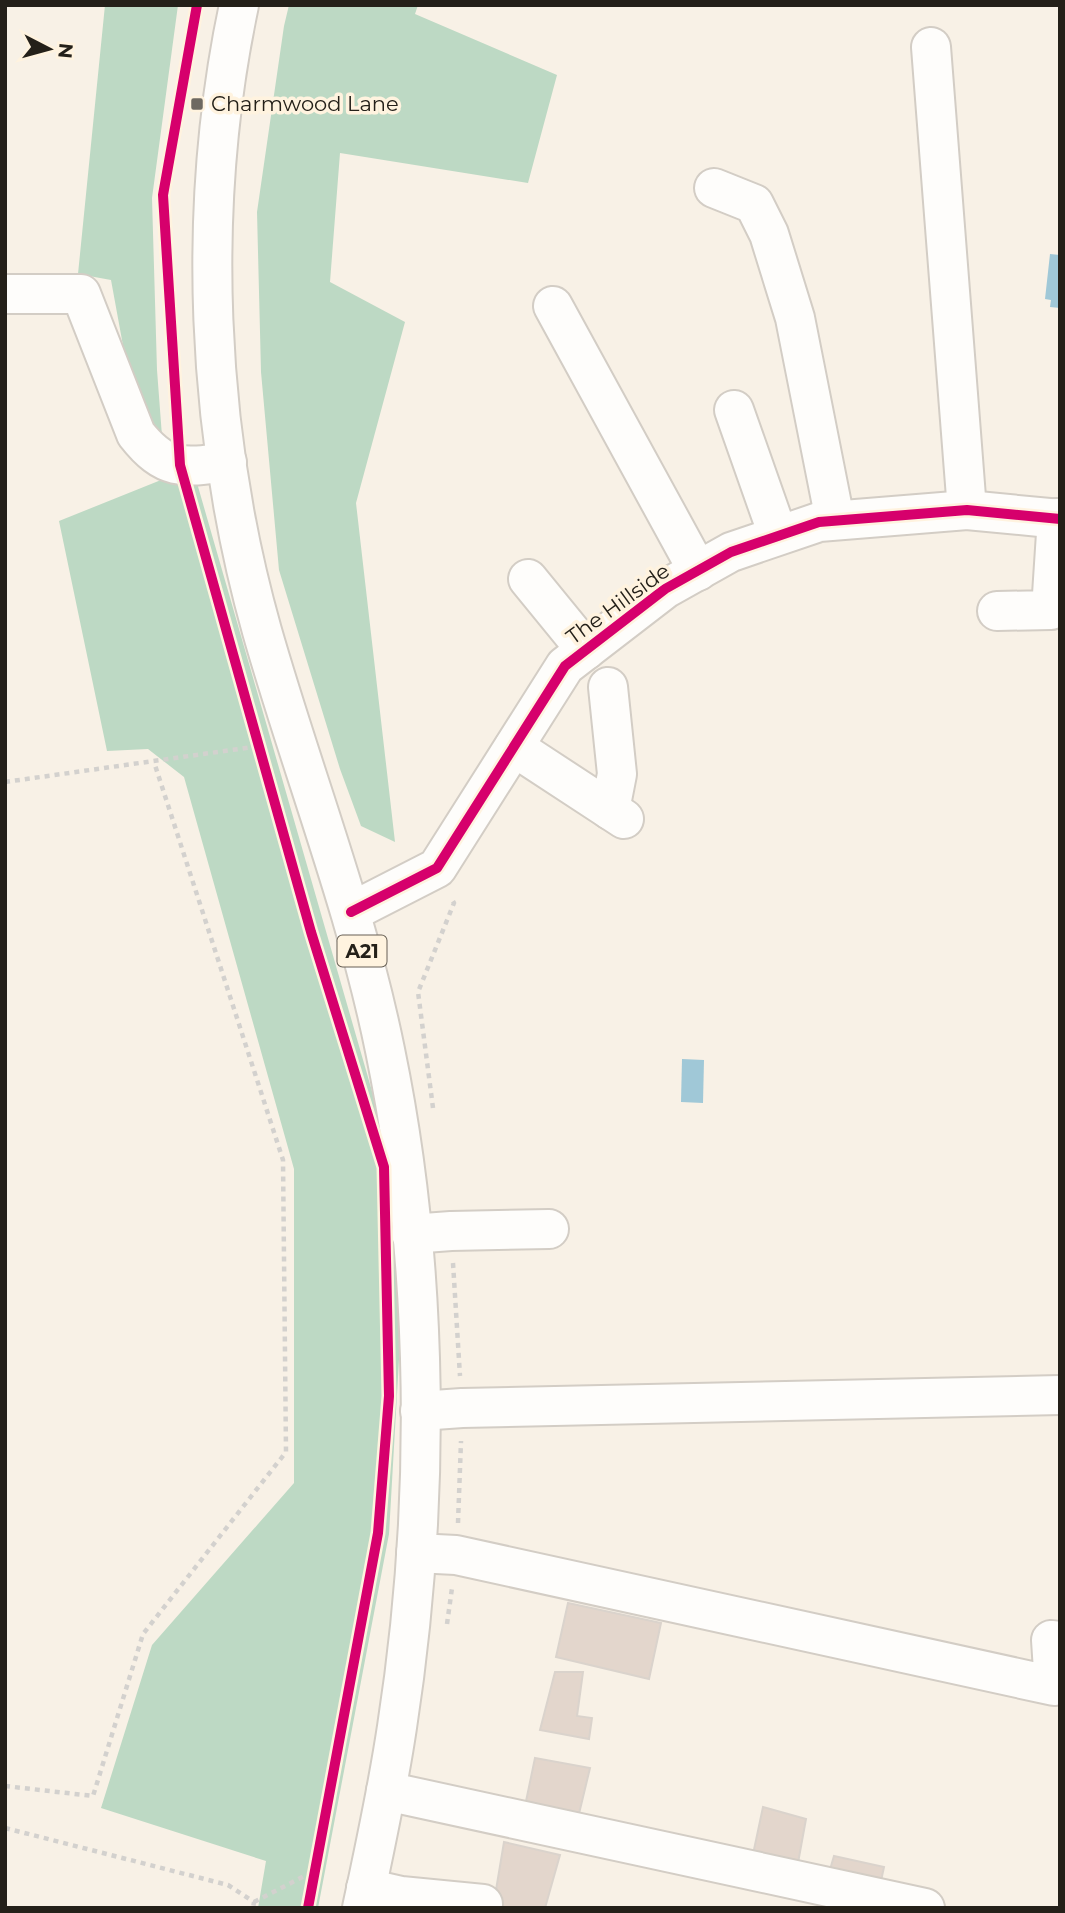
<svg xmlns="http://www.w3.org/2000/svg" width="1065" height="1913" font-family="Montserrat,sans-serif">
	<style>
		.forest { fill: #bdd9c4 }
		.water { fill: #a0c8d7 }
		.building { fill: #e3d6cc; stroke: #dad3cc; stroke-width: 2 }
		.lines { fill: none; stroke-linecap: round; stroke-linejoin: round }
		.minor-casing { stroke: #d3cdc5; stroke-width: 42 }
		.highway-casing { stroke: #d3cdc5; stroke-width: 42 }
		.path { stroke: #d3d1ce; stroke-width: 4.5; stroke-dasharray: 5 5; stroke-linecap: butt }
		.minor { stroke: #fefdfb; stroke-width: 38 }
		.highway { stroke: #fefdfb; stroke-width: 38 }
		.cycleway-casing { stroke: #fff3df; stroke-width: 15 }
		.cycleway { stroke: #d6006c; stroke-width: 10 }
		.poi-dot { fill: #6e6961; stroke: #fff3df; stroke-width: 2.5 }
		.labels { text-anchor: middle; stroke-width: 7; stroke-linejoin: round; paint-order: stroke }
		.shield { fill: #fff3df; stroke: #665f54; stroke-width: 2 }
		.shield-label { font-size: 19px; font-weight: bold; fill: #242019 }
		.poi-label { font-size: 21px; fill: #242019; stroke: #fff3df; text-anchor: start }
		.street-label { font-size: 21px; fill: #242019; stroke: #fff3df }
	</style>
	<rect width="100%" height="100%" fill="#f8f1e6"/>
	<g class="forest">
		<polygon points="105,5 178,5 152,198 157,370 162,436 137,422 111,280 78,274"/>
		<polygon points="289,5 418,5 415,14 557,75 528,183 340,153 330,282 405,322 356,503 395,842 361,826 340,769 279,570 261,372 257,212 284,26"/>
		<polygon points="166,478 197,483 395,1171 400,1342 389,1534 318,1908 258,1908 266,1861 101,1808 152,1645 294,1483 294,1169 184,777 148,749 107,751 59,521"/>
	</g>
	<g class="water">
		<polygon points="1050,254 1060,255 1060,308 1050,307 1051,300 1045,299"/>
		<polygon points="682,1059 704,1060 703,1103 681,1102"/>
	</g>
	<g class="building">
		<polygon points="568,1603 661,1623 649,1679 556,1657"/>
		<polygon points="555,1672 583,1672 577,1716 592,1718 589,1739 540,1730"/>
		<polygon points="535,1758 590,1768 578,1818 524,1811"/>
		<polygon points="763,1807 806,1819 796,1874 752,1859"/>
		<polygon points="504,1842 560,1855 545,1908 493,1908"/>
		<polygon points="834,1856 884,1867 879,1890 827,1880"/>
	</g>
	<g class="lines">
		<g class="minor-casing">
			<g id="minor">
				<polyline points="931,47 967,510"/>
				<polyline points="714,188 754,204 769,234 795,318 835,520"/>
				<path d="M5 294H81L136 434C165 471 183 468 227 462"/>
				<polyline points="553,306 698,571"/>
				<polyline points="734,410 778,535"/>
				<polyline points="528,579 586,650"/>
				<polyline points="997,611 1051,610 1057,518"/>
				<polyline points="608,687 617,774 610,810"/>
				<polyline points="514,747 624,819"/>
				<polyline points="351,912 437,868 565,666 665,589 731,552 819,522 967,510 1060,519"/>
				<polyline points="411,1234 451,1231 549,1229"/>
				<polyline points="420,1411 462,1408 1060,1395"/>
				<polyline points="416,1553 456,1555 1054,1686 1051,1640 1060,1641"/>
				<polyline points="386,1791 925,1908"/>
				<polyline points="366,1888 401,1896 483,1904"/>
			</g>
		</g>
		<g class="highway-casing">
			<path id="highway" d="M239 5C196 207 206 433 262 631 302 771 356 907 385 1050 430 1267 431 1508 397 1727 388 1787 375 1848 362 1908"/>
		</g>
		<g class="path">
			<polyline points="5,782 260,746"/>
			<polyline points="433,1108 418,992 454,903 451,898"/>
			<polyline points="453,1263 460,1376"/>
			<polyline points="458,1523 461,1441"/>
			<polyline points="447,1624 452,1588"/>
			<polyline points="5,1786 93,1796 143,1634 286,1452 283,1160 154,762"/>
			<polyline points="5,1828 228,1885 254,1902 253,1908"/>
			<polyline points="254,1902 316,1870"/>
		</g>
		<use href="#minor" class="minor"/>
		<use href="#highway" class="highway"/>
		<g class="cycleway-casing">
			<g id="cycleway">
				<polyline points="197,5 163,195 180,465 311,932 384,1167 389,1396 378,1533 308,1908"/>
				<polyline points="351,912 437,868 565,666 665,589 731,552 819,522 967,510 1060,519"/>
			</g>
		</g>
		<use href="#cycleway" class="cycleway"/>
	</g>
	<rect class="poi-dot" x="190" y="97" width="14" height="14" rx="3.5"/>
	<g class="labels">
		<rect class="shield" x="337.5" y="935.5" width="49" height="31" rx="5"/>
		<g class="shield-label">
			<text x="362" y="958">A21</text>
		</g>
		<g class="poi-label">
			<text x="211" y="111">Charmwood Lane</text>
		</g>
		<g class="street-label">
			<text transform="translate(618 604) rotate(-36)" y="7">The Hillside</text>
		</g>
	</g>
	<rect width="1065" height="1913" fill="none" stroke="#242019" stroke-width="14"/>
	<g transform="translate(49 49) rotate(96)" stroke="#fff3df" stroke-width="5" paint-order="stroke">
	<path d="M0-5L12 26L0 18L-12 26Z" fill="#242019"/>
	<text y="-10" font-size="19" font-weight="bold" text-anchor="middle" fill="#242019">N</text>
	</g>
</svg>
